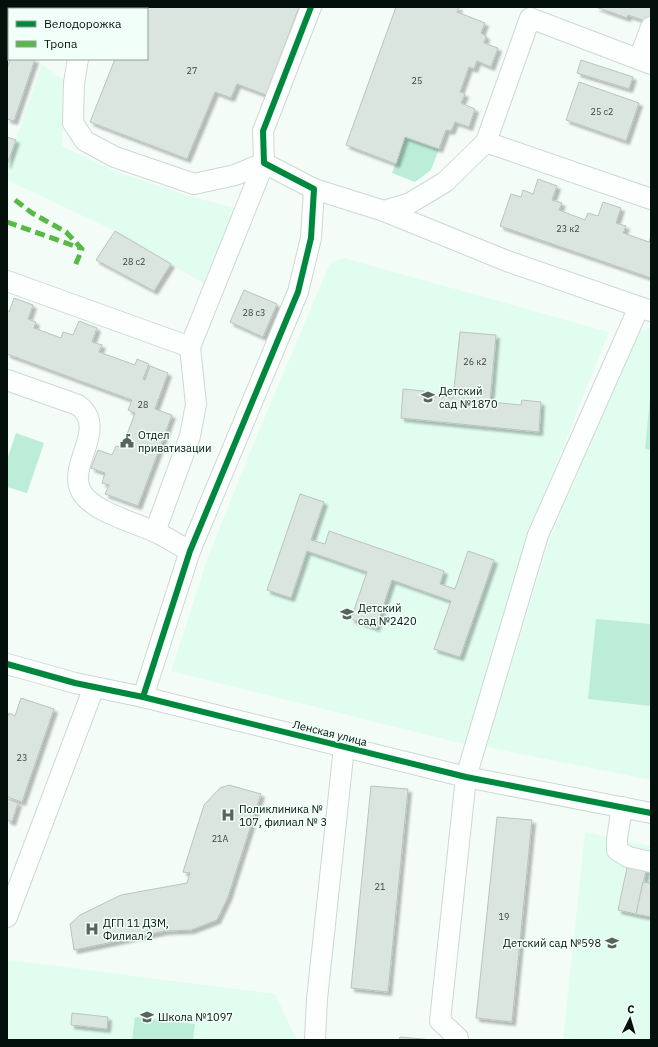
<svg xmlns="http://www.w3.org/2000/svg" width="658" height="1047" font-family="'IBM Plex Sans',sans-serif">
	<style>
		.built { fill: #e1fdf0 }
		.green { fill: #bbedd8 }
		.building { fill: #dbe5e0; stroke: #bac4bf; filter: url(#shadow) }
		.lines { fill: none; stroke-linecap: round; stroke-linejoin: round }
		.minor-casing { stroke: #cdd8d3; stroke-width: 22 }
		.minor { stroke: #fdfffe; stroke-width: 20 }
		.quiet { stroke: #58b947; stroke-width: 5; stroke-dasharray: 10 5; stroke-linecap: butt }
		.cycleway-casing { stroke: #f1fff9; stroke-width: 8 }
		.cycleway { stroke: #00873e; stroke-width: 6 }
		.labels { text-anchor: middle; stroke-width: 3; stroke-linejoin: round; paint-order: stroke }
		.number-label { font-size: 9px; fill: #3a4540 }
		.poi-label { font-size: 11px; fill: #04100b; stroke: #f1fff9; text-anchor: start }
		.street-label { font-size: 11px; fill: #04100b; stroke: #f1fff9 }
	</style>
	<defs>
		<filter id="shadow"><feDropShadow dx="3.5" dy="3.5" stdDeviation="1" flood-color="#0004"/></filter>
	</defs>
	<rect width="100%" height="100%" fill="#f4fcf8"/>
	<g class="built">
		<polygon points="42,64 63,79 62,146 117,172 190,196 235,208 203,283 115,231 7,180 7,165"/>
		<polygon points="344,258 609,332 527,537 468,745 171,671 208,557 253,445 330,263"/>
		<polygon points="651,327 651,780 486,747 549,541 637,333"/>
		<polygon points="585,832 651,846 651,1040 563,1040"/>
		<polygon points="9,960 275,994 297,1040 7,1040 7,966"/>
	</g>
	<g class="green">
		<polygon points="405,137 439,149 431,170 415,182 392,173"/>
		<polygon points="651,388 651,450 645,449"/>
		<polygon points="16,433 44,443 27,493 7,487 7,460"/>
		<polygon points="596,619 651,624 651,706 588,699"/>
		<polygon points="135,1017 195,1024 193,1040 132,1040"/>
	</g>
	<g class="building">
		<polygon points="101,7 299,7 266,95 237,84 231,98 215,92 187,159 90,122 115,59 147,59 147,9 100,9"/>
		<polygon points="396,7 459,7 457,12 485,23 481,33 486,36 484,43 498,48 491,67 477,61 474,69 469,67 460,92 465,94 461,103 475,109 469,127 455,122 451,131 446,130 439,149 405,137 396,164 346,145"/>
		<polygon points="596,7 651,7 651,23 628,15 627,18"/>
		<polygon points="10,59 35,59 14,121 7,119 7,69"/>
		<polygon points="581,60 633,77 629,89 577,73"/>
		<polygon points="579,82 639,103 626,141 566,120"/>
		<polygon points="7,137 16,140 7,165"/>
		<polygon points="538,179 557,186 552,200 562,203 559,210 585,220 588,213 598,216 603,202 621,208 616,223 626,226 623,233 649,242 651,236 651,278 500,226 511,194 521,197 523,190 533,194"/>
		<polygon points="115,231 171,264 154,291 96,260"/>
		<polygon points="244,290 277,304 263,337 230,322"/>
		<polygon points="14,298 33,305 28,319 36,322 34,328 61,338 63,332 73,335 79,321 97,328 92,342 102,345 99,352 135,365 137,359 149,364 143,379 145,380 150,366 168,373 155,409 172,415 138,506 105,494 109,485 102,483 105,473 91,468 98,450 112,455 116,446 122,448 135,413 128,410 132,400 7,354 7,311 9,312"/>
		<polygon points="460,332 496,335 490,402 521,405 522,400 541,402 539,432 401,418 403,389 424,391 424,396 453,398"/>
		<polygon points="300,494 324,502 311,540 325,544 329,531 444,571 440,584 455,589 468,551 494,560 460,657 434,649 451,601 392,580 376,628 351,619 367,572 307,551 291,598 267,590"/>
		<polygon points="21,698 54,709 22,802 7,797 7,718 9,713 15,716"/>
		<polygon points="229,785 261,794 228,897 217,920 191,930 165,931 74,950 70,924 80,915 121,895 187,883 190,873 183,872 204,805 220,788"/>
		<polygon points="371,786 408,789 388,992 351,988"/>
		<polygon points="7,799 18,803 12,822 7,820"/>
		<polygon points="497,817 532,820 512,1022 476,1018"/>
		<polygon points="628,863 647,867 636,914 618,910"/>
		<polygon points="643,882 651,883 651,917 636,914"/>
		<polygon points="72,1013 108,1017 107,1029 71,1025"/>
		<polygon points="400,1037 433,1040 399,1040"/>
	</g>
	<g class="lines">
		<g class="minor-casing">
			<g id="minor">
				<polyline points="311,7 263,131 264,163 314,189 384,211 507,261 651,311"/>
				<polyline points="78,59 74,83 73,123 85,141 115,157 194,184 235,175 264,163"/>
				<polyline points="639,59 651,27"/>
				<polyline points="486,142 651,199"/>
				<polyline points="384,211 410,203 445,182 486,142 530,18 651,64"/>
				<polyline points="7,281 190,347"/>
				<path d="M7 380 78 405C109 428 67 464 81 491 92 512 134 522 155 532 167 537 178 545 190 551"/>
				<polyline points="155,532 190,436 196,404 190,347 264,163"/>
				<polyline points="7,664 75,683 143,697 466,777 651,813"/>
				<polyline points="143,697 190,551 298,292 311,238 314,189"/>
				<polyline points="622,807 617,839 617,850 628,857 651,862"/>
				<polyline points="7,917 94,687"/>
				<polyline points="458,1038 440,1021 466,777 538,535 639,307"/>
				<polyline points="315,1040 317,999 344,747"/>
			</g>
		</g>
		<use href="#minor" class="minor"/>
		<g class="quiet">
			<polyline points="15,200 32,213 66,232 82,249 75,266"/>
			<polyline points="7,222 80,248"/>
		</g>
		<g class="cycleway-casing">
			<g id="cycleway">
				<polyline points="7,664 75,683 143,697 466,777 651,813"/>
				<polyline points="143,697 190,551 298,292 311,238 314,189 264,163 263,131 311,7"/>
			</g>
		</g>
		<use href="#cycleway" class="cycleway"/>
	</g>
	<defs>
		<g id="school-bare" transform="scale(1.08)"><path d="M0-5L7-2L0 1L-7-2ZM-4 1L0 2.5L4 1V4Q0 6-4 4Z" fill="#58635e" stroke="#f1fff9" stroke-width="2.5" paint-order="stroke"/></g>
		<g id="civic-bare" transform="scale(1.08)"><path d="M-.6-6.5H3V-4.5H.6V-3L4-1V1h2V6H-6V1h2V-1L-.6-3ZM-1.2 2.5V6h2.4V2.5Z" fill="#58635e" stroke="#f1fff9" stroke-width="2.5" paint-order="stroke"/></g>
		<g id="hospital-bare" transform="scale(1.08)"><path d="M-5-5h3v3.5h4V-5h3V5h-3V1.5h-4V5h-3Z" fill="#58635e" stroke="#f1fff9" stroke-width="2.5" paint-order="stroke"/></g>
	</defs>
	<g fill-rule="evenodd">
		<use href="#school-bare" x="428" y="397"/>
		<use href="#civic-bare" x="127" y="441"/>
		<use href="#school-bare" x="347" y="614"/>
		<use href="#hospital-bare" x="228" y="815"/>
		<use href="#hospital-bare" x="92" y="929"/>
		<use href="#school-bare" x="612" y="943"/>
		<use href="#school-bare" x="147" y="1017"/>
	</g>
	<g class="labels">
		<g class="number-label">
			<text x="192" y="74">27</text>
			<text x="417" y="84">25</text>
			<text x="602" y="115">25 с2</text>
			<text x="568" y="232">23 к2</text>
			<text x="134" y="265">28 с2</text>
			<text x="254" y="316">28 с3</text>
			<text x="475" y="365">26 к2</text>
			<text x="143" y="408">28</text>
			<text x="22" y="761">23</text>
			<text x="220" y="842">21А</text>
			<text x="380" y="890">21</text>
			<text x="504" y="920">19</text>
		</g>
		<g class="poi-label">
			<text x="439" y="395">Детский<tspan x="439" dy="13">сад №1870</tspan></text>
			<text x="138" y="439">Отдел<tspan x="138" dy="13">приватизации</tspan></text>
			<text x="358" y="612">Детский<tspan x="358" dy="13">сад №2420</tspan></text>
			<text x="239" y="813">Поликлиника №<tspan x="239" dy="13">107, филиал № 3</tspan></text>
			<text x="103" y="927">ДГП 11 ДЗМ,<tspan x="103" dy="13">Филиал 2</tspan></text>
			<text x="601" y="947" text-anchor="end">Детский сад №598</text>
			<text x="158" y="1021">Школа №1097</text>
		</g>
		<g class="street-label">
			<text transform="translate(330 733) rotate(14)" y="4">Ленская улица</text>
		</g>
	</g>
	<rect width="658" height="1047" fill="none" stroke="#04100b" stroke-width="16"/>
	<rect x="8" y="8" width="140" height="52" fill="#f1fff9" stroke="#929f9a"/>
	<rect x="16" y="21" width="20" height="6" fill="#00873e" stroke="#929f9a"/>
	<text x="44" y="28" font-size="12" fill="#04100b">Велодорожка</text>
	<rect x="16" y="41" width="20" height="6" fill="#58b947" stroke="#929f9a"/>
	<text x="44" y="48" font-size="12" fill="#04100b">Тропа</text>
	<g transform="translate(630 1019) rotate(5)" stroke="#f1fff9" stroke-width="3" paint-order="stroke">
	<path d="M0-3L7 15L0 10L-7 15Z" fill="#04100b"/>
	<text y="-6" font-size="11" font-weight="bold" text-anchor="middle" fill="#04100b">С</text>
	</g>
</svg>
